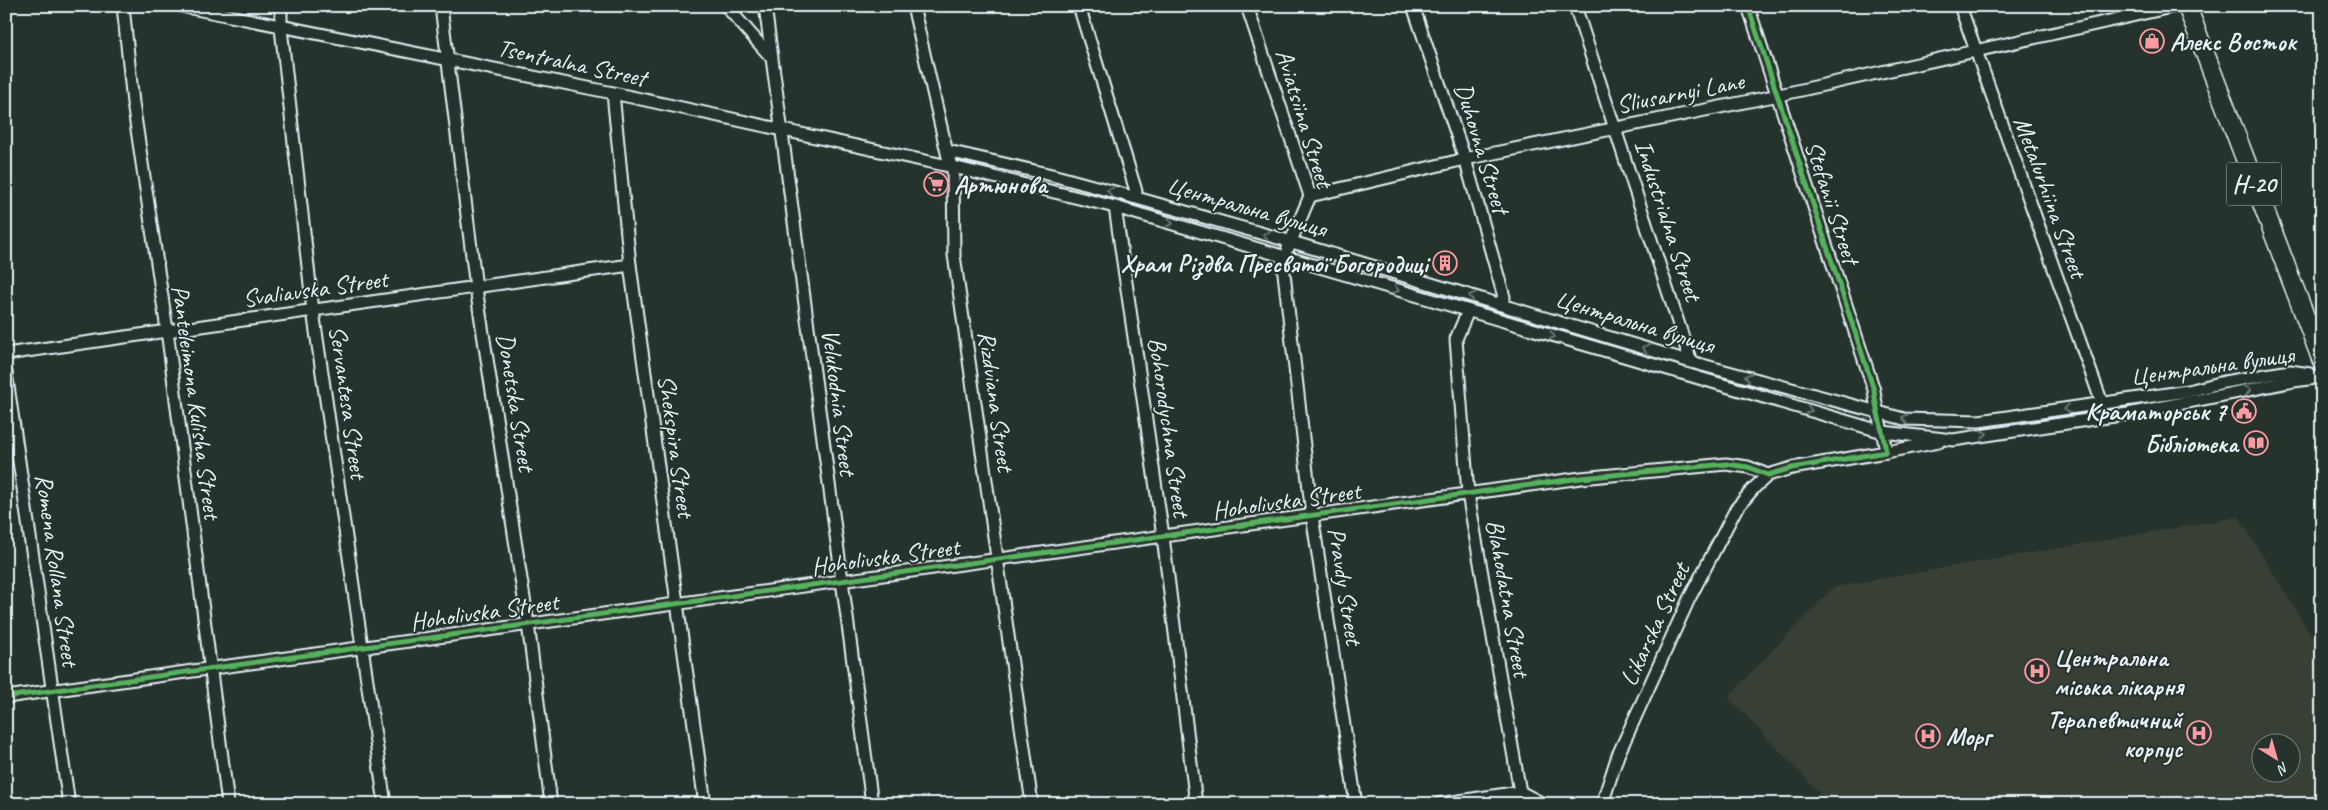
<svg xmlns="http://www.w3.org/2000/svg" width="2328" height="810" font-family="Caveat,sans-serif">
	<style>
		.built { fill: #374036; fill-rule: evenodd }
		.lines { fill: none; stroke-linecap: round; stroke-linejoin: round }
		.minor-casing { stroke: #e8f1f8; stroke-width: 15 }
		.primary-casing { stroke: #e8f1f8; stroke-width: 21 }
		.minor { stroke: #26332d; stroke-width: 11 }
		.primary { stroke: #26332d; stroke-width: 18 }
		.cycleway-casing { stroke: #26332d; stroke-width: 8 }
		.cycleway { stroke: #56b35d; stroke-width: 5 }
		.oneway { stroke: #6a7674 }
		.labels { text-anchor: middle; stroke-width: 4; stroke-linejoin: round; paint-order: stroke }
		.shield { fill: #26332d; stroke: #aeb8bb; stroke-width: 1 }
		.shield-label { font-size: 24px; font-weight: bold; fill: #e8f1f8 }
		.poi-label { font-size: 25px; font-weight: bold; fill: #e8f1f8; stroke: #26332d; text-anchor: start }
		.street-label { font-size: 25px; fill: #e8f1f8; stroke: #26332d }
	</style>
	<rect width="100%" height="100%" fill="#26332d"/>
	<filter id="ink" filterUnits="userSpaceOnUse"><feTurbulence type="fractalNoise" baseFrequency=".02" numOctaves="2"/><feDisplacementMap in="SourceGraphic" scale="10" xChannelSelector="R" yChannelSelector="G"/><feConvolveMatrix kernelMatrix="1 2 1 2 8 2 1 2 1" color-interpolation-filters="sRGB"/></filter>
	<g filter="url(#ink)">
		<path class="built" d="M2239 517 2317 645 2322 644V804H1830L1728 697 1834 587ZM2260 742H2290V772H2260Z"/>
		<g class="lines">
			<g class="minor-casing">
				<g id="minor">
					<polyline points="123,6 133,103 167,330 228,804"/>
					<polyline points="181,6 613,93 953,167 1115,207 1883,432 1953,440 2128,414 2294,381 2322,377"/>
					<polyline points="281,6 281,28 313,311 385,804"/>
					<polyline points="441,6 476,288 528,624 551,804"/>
					<polyline points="726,6 771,57"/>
					<polyline points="765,6 872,804"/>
					<polyline points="913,6 948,157 953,167 954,255 1032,804"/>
					<polyline points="1079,6 1136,191 1133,197"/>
					<polyline points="1247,6 1310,196 1288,248"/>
					<polyline points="1413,6 1465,159 1504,297 1499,304"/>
					<polyline points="1575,6 1691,362"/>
					<polyline points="1960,6 2102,403"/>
					<polyline points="613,93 630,265 705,804"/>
					<polyline points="948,151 1052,175 1133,197 1292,242 1691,362 1904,419 1979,421 2188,391 2224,382 2290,371 2310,374"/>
					<polyline points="1310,196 1465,159 1779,95 2176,6"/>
					<polyline points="1115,207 1163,536 1196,804"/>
					<polyline points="1282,256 1312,515 1356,804"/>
					<polyline points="1468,311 1456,339 1468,494 1520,792 1519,804"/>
					<polyline points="6,354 630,265"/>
					<polyline points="6,372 69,804"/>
					<polyline points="1886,452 1939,442"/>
					<path d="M6 697 1581 478 1726 464 1748 467 1768 475 1792 468 1886 452C1883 430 1876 411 1874 390L1748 6"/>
					<polyline points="1439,804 1520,792 1543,804"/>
					<polyline points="1602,804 1618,755 1689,599 1736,509 1754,488 1768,475"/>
				</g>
			</g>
			<g class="primary-casing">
				<polyline id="primary" points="2187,6 2322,361"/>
			</g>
			<use href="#minor" class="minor"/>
			<use href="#primary" class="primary"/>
			<g class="cycleway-casing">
				<path id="cycleway" d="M6 697 1581 478 1726 464 1748 467 1768 475 1792 468 1886 452C1883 430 1876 411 1874 390L1748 6"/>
			</g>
			<use href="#cycleway" class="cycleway"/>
		</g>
		<defs><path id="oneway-chevron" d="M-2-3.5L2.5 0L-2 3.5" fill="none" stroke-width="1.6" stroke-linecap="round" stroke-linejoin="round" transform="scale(1.25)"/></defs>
		<g class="oneway">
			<use href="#oneway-chevron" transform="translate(1110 191) rotate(-165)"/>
			<use href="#oneway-chevron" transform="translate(1170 223) rotate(16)"/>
			<use href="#oneway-chevron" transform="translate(1266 235) rotate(-164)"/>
			<use href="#oneway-chevron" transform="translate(1396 290) rotate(17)"/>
			<use href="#oneway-chevron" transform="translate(1472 296) rotate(-163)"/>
			<use href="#oneway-chevron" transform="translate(1552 336) rotate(16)"/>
			<use href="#oneway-chevron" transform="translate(1645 348) rotate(-163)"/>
			<use href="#oneway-chevron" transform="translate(1748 377) rotate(-165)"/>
			<use href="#oneway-chevron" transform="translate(2248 390) rotate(-11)"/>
			<use href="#oneway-chevron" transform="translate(2067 409) rotate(172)"/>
			<use href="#oneway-chevron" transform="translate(1809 410) rotate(16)"/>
			<use href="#oneway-chevron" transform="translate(1905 418) rotate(-170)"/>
			<use href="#oneway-chevron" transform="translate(1984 434) rotate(-10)"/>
		</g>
	</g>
	<defs>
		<g id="shop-ring" transform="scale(1.25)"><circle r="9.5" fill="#26332d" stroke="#ff9aa2" stroke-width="1.5"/><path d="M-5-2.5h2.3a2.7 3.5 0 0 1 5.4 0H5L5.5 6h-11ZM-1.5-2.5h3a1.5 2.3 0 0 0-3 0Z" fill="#ff9aa2"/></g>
		<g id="supermarket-ring" transform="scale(1.25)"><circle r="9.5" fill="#26332d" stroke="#ff9aa2" stroke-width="1.5"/><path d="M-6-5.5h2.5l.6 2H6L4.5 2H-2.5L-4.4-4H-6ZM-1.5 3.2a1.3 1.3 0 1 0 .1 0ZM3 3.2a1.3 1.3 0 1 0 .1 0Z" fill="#ff9aa2"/></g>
		<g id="building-ring" transform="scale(1.25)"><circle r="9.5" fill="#26332d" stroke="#ff9aa2" stroke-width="1.5"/><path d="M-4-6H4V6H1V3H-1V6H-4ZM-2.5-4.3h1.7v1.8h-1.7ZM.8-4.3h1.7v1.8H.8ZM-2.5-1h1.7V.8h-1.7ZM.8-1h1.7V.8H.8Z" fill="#ff9aa2"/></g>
		<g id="civic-ring" transform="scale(1.25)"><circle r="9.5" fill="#26332d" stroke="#ff9aa2" stroke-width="1.5"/><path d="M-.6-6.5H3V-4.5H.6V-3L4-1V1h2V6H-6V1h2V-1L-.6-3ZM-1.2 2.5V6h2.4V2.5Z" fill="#ff9aa2"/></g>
		<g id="library-ring" transform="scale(1.25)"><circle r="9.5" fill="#26332d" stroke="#ff9aa2" stroke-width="1.5"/><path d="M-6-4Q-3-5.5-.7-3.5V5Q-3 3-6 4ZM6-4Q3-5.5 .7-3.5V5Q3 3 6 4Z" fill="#ff9aa2"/></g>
		<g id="hospital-ring" transform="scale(1.25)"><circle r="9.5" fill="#26332d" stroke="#ff9aa2" stroke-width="1.5"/><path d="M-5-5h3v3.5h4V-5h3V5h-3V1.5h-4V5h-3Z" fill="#ff9aa2"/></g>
	</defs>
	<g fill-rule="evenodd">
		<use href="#shop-ring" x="2152" y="41"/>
		<use href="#supermarket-ring" x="936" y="184"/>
		<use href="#building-ring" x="1445" y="263"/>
		<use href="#civic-ring" x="2244" y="411"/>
		<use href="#library-ring" x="2256" y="443"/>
		<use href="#hospital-ring" x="2037" y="671"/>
		<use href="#hospital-ring" x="2199" y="733"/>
		<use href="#hospital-ring" x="1928" y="736"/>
	</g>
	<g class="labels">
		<rect class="shield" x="2226.5" y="162.5" width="55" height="43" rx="4"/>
		<g class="shield-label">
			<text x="2254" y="192">Н-20</text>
		</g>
		<g class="poi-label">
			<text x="2170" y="50">Алекс Восток</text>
			<text x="954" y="193">Артюнова</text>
			<text x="1428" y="272" text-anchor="end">Храм Різдва Пресвятої Богородиці</text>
			<text x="2226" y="420" text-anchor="end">Краматорськ 7</text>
			<text x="2238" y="452" text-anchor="end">Бібліотека</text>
			<text x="2054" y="666">Центральна<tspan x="2054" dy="29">міська лікарня</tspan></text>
			<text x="2182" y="728" text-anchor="end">Терапевтичний<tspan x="2182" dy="29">корпус</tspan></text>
			<text x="1946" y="745">Морг</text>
		</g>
		<g class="street-label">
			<text transform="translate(572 62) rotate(12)" y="9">Tsentralna Street</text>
			<text transform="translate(1680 92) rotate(-11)" y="9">Sliusarnyi Lane</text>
			<text transform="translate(1305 118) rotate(73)" y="9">Aviatsiina Street</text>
			<text transform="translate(1483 148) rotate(73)" y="9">Duhovna Street</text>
			<text transform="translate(2051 197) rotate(70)" y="9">Metalurhiina Street</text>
			<text transform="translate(1833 202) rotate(72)" y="9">Stefanii Street</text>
			<text transform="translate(1247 206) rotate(16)" y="9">Центральна вулиця</text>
			<text transform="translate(1669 220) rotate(72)" y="9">Industrialna Street</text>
			<text transform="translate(315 288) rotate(-8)" y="9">Svaliavska Street</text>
			<text transform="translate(1635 321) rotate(17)" y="9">Центральна вулиця</text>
			<text transform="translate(2212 365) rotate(-8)" y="9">Центральна вулиця</text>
			<text transform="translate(997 401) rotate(82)" y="9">Rizdviana Street</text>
			<text transform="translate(197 402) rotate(82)" y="9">Panteleimona Kulisha Street</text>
			<text transform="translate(349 402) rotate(82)" y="9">Servantesa Street</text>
			<text transform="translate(517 402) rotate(81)" y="9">Donetska Street</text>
			<text transform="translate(840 402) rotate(83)" y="9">Velukodnia Street</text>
			<text transform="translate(1170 427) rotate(82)" y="9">Bohorodychna Street</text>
			<text transform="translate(677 446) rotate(82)" y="9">Shekspira Street</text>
			<text transform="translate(1286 500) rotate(-8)" y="9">Hoholivska Street</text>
			<text transform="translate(885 556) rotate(-8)" y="9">Hoholivska Street</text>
			<text transform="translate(58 570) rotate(82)" y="9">Romena Rollana Street</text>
			<text transform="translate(1346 586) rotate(81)" y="9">Pravdy Street</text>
			<text transform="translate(1509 598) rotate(80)" y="9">Blahodatna Street</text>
			<text transform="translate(484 611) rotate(-8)" y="9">Hoholivska Street</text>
			<text transform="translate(1654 624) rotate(-65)" y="9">Likarska Street</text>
		</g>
	</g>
	<rect width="2328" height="810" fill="none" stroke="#26332d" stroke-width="25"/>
	<rect x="12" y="12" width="2303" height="785" fill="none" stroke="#e8f1f8" stroke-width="2" filter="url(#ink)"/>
	<g transform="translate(2276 758) rotate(143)"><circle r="24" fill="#26332d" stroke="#747f7e"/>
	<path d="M0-4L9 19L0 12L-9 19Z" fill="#ff9aa2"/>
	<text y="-8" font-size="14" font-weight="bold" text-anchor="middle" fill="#e8f1f8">N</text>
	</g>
</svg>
